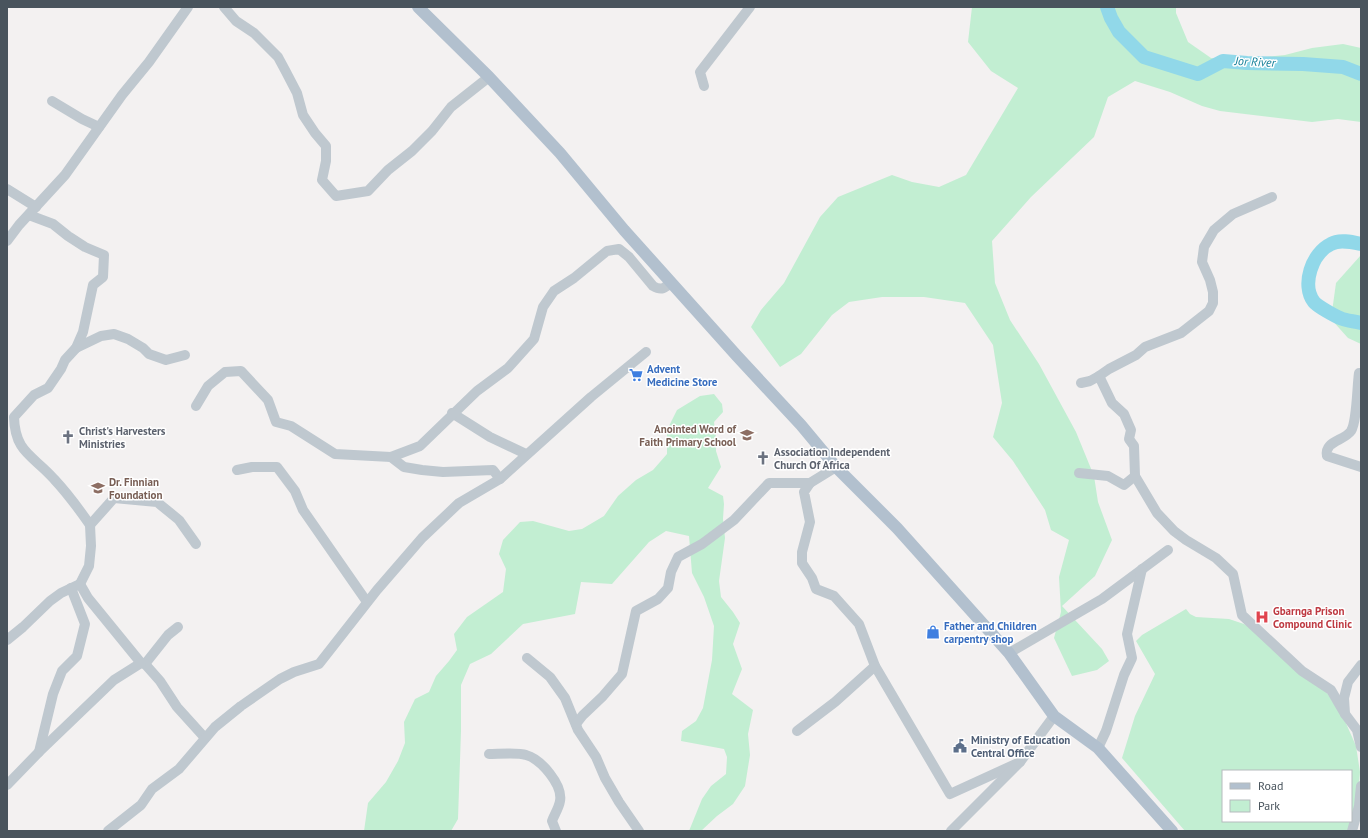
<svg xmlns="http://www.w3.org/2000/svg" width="1368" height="838" font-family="'PT Sans',sans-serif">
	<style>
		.green { fill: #c2eed2; fill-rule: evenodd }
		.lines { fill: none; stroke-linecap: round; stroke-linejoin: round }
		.river { stroke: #91d8e9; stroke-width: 14 }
		.minor { stroke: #bfc8cf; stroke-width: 10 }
		.major { stroke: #b2c0ce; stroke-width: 12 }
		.labels { text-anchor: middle; stroke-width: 3; stroke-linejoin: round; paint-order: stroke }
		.shop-label { font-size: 11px; font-weight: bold; fill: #366cbe; stroke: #fff; text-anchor: start }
		.education-label { font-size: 11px; font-weight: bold; fill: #785e54; stroke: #fff; text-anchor: end }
		.worship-label { font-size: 11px; font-weight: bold; fill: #5b616d; stroke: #fff; text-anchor: start }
		.health-label { font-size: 11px; font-weight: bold; fill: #be3a42; stroke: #fff; text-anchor: start }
		.service-label { font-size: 11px; font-weight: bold; fill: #4e5e75; stroke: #fff; text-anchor: start }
		.water-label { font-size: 12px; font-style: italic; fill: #137f98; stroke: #fff }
	</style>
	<rect width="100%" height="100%" fill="#f3f1f1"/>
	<g class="green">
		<polygon points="972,7 1176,7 1176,13 1188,42 1211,58 1236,60 1285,55 1312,48 1343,44 1361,48 1361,122 1338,119 1312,122 1220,111 1202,106 1170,92 1135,81 1108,97 1094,137 1031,197 992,241 995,283 1010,320 1039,364 1076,432 1094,476 1098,502 1112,540 1095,576 1062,606 1102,649 1109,661 1097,670 1072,676 1054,638 1061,612 1059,577 1069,540 1051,530 1045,510 1013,461 993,437 1002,403 993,345 965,303 924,297 882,297 849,302 832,315 801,354 780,367 751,327 761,310 784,283 820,217 838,197 892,175 912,182 939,187 966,175 1018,88 991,71 968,42"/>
		<polygon points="1361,255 1361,344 1348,338 1331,319 1336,283"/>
		<polygon points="714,394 722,404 723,412 714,422 716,438 716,451 721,467 708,488 723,496 724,504 723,519 725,538 719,581 721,597 733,612 740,623 733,644 742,669 732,694 753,710 748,734 750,755 745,786 733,804 717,816 701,831 689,831 702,799 711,786 726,774 727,757 724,749 681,741 682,731 696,721 703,708 712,660 714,626 704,597 692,573 689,536 666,531 649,542 612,584 581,582 575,614 523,624 491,654 470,664 461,685 461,731 458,819 451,831 364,831 368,803 386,782 398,761 405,743 404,722 415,699 429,692 436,676 449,661 457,650 454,634 467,617 503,592 506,569 499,554 503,540 520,522 533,521 569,531 582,529 604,516 618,496 636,480 653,470 667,454 667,430 677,410 700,396"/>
		<path d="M1186 609 1190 614 1196 617 1229 619 1244 624 1264 637 1322 685 1345 721 1356 746 1360 772 1357 808 1351 831H1185L1122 758 1135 716 1155 674 1136 641 1142 635ZM1223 771H1351V821H1223Z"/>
	</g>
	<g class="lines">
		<g class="river">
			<polyline points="1107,7 1111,18 1119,32 1144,57 1198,74 1223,61 1247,63 1303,64 1343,67 1361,74"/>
			<path d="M1361 244C1352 242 1339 239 1331 244 1312 253 1301 285 1314 302 1317 306 1335 316 1340 318 1346 321 1354 321 1361 323"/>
		</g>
		<g class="minor">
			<polyline points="224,7 236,21 254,33 278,57 285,70 297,93 303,115 315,133 326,146 326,161 322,180 336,196 368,191 388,170 412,151 432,131 451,107 489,77"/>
			<polyline points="704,86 700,72 750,7"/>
			<polyline points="52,101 82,119 99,127"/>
			<polyline points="7,189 36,207"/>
			<path d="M29 215 53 224 68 236 85 247 104 255 103 277 93 285 83 332 76 348 65 360 61 369 48 388 34 395 14 417C15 453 33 455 54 479 67 493 79 509 90 525L114 498 157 502 179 520 196 544"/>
			<polyline points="7,241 19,225 65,175 122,95 149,62 188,7"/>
			<polyline points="76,348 101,336 114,334 128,339 143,348 149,354 166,360 185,355"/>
			<path d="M1359 373C1357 386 1357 422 1351 431 1344 441 1324 441 1327 456L1361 467"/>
			<polyline points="1081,383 1090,381 1099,376 1109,369 1136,355 1145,347 1181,333 1209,311 1213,303 1213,292 1210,280 1202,262 1204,247 1214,230 1233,214 1272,197"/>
			<polyline points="196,406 208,386 225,372 241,371 268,400 276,422 291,426 335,454 391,457 404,467 422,470 443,472 493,470 500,479"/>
			<polyline points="452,413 490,437 526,454"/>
			<path d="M391 457 420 446 477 391 508 368 534 339 543 307 554 291 574 278 607 251 619 249 629 257 653 286C662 291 664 288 671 283"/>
			<polyline points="237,470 252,467 277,467 295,491 303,510 367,602"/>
			<polyline points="1079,473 1108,476 1124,485 1135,476 1134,446 1129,439 1131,430 1124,414 1112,403 1099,376"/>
			<polyline points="1135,476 1157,513 1174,531 1186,540 1216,558 1233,574 1242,615 1302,671 1331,690 1345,714"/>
			<polyline points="810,483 804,492 810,522 802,552 802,563 812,578 816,589 834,596 859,624 875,666 950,794 1020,762"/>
			<polyline points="80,584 89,566 91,546 90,525"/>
			<polyline points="7,640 23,627 50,601 61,593 80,584 88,598 141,663 145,664 168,635 178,627"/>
			<polyline points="1009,653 1102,599 1168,550"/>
			<polyline points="527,658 550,677 565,698 578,730 596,757 605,778 619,802 639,831"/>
			<polyline points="145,664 160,681 177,707 205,738"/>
			<polyline points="1361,665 1348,682 1344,698 1345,714 1357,730 1361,747"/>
			<polyline points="576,724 583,715 603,696 622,674 636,611 658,599 668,588 671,572 678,557 702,544 734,520 769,483 810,483 836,467"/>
			<polyline points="797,731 835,702 875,666"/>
			<polyline points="1098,748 1106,731 1124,675 1132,658 1127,634 1142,569"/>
			<polyline points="39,752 53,694 62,671 77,656 85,624 71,588"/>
			<path d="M489 754C498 754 518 752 526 755 541 759 563 785 560 801 559 808 554 815 552 821L556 831"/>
			<polyline points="7,785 39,752 114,680 141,663"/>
			<polyline points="108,831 141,805 152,789 179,769 215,727 241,706 280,679 294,672 319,664 377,590 422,538 459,503 500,479 591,397 646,352"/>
			<polyline points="951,831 1020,762 1054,716"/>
			<polyline points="1352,831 1359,806 1361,786"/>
		</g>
		<polyline class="major" points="418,7 489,77 560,153 624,230 737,356 801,425 836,467 897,528 1009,653 1054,716 1098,748 1172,831"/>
	</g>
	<defs>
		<g id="supermarket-bare" transform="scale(1.08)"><path d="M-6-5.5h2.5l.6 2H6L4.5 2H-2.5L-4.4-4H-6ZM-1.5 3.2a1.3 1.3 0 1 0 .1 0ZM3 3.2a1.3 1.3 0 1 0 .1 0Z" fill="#3f7fe0" stroke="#fff" stroke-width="2.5" paint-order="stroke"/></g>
		<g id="school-bare" transform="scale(1.08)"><path d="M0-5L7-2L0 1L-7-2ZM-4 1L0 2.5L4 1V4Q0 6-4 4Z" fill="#8d6e63" stroke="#fff" stroke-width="2.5" paint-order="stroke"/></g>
		<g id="church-bare" transform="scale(1.08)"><path d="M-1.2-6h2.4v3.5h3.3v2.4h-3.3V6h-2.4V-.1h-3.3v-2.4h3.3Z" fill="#6b7280" stroke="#fff" stroke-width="2.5" paint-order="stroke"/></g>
		<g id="hospital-bare" transform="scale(1.08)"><path d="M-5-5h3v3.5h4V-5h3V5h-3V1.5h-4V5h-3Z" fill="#e0444e" stroke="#fff" stroke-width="2.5" paint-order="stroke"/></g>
		<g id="shop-bare" transform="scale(1.08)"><path d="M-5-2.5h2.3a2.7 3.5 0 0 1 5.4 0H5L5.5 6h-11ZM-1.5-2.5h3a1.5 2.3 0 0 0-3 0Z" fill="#3f7fe0" stroke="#fff" stroke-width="2.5" paint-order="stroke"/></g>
		<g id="civic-bare" transform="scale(1.08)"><path d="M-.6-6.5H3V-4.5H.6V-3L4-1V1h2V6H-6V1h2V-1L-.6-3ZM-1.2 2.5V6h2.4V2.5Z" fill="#5c6f8a" stroke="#fff" stroke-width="2.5" paint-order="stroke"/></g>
	</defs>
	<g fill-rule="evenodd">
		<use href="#supermarket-bare" x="636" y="375"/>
		<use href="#school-bare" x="747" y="435"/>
		<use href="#church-bare" x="68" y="437"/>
		<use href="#church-bare" x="763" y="458"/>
		<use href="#school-bare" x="98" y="488"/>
		<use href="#hospital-bare" x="1262" y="617"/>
		<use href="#shop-bare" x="933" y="632"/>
		<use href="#civic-bare" x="960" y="746"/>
	</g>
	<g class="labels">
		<g class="shop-label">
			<text x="647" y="373">Advent<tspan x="647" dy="13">Medicine Store</tspan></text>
			<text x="944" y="630">Father and Children<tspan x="944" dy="13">carpentry shop</tspan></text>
		</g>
		<g class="education-label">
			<text x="736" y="433">Anointed Word of<tspan x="736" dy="13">Faith Primary School</tspan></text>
			<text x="109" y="486" text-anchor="start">Dr. Finnian<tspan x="109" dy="13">Foundation</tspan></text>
		</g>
		<g class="worship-label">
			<text x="79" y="435">Christ's Harvesters<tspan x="79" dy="13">Ministries</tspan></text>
			<text x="774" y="456">Association Independent<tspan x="774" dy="13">Church Of Africa</tspan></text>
		</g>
		<g class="health-label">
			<text x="1273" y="615">Gbarnga Prison<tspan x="1273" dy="13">Compound Clinic</tspan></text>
		</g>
		<g class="service-label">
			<text x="971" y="744">Ministry of Education<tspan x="971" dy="13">Central Office</tspan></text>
		</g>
		<g class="water-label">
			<text transform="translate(1255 62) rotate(3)" y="4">Jor River</text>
		</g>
	</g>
	<rect width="1368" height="838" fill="none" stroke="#49545d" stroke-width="16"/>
	<rect x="1222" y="770" width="130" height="52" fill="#ffffff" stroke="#b6bbbe"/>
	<rect x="1230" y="783" width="20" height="6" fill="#b2c0ce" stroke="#b6bbbe"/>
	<text x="1258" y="790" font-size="12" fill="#49545d">Road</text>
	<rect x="1230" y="800" width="20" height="12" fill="#c2eed2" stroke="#b6bbbe"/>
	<text x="1258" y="810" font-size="12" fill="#49545d">Park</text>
</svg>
